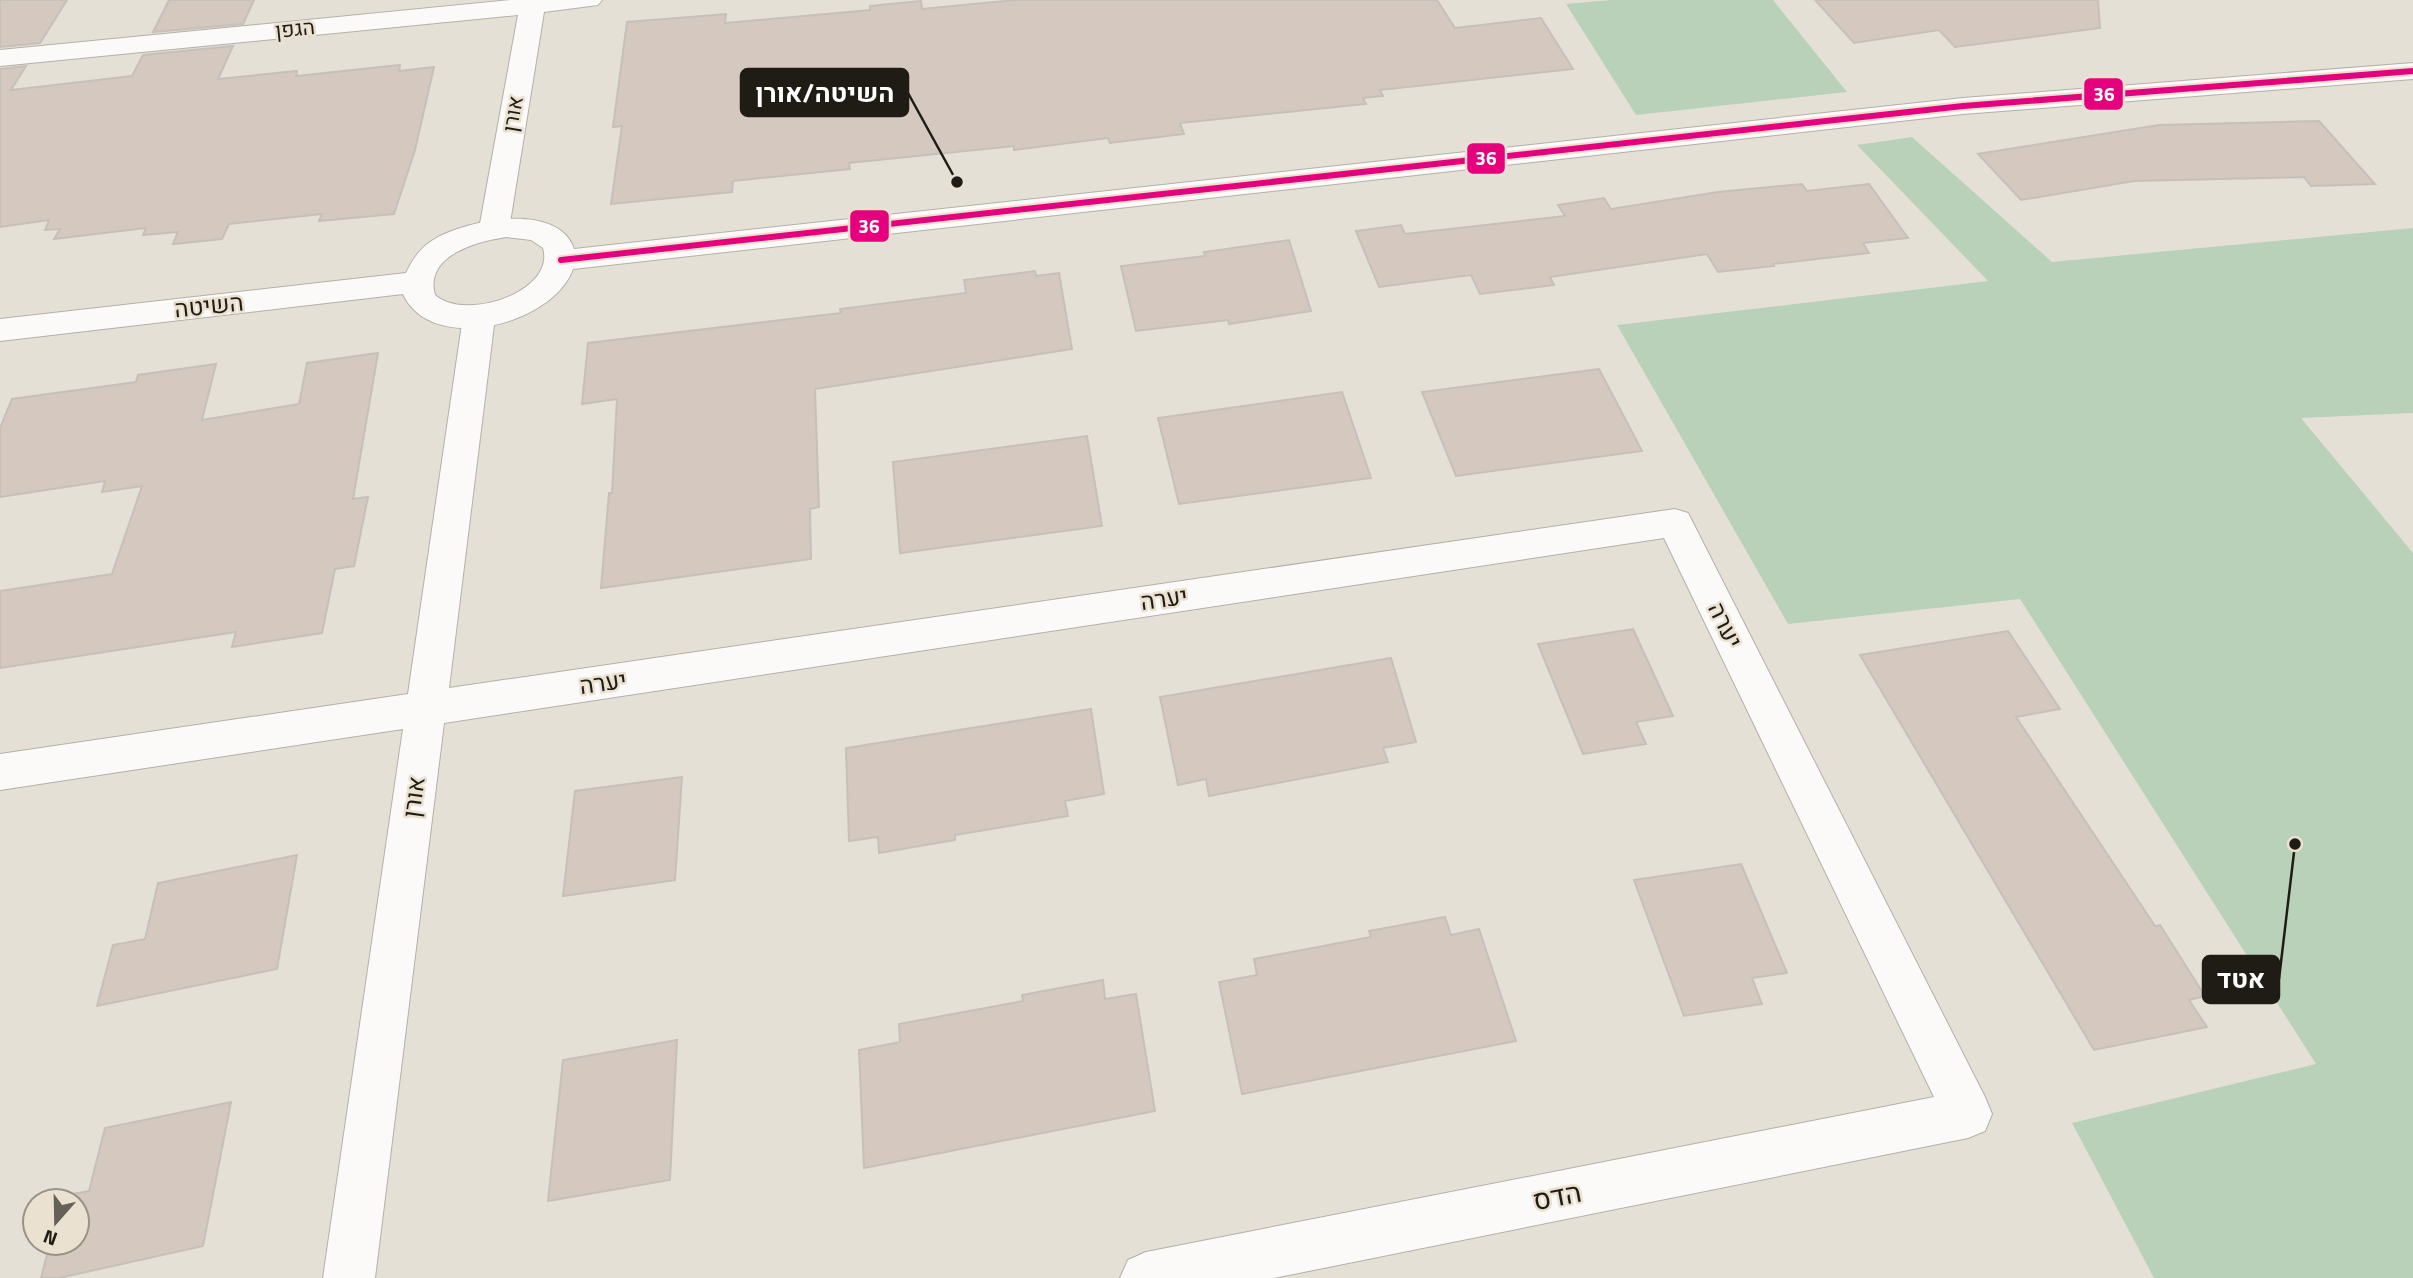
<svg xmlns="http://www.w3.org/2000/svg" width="2413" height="1278" font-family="'Titillium Web',Heebo,sans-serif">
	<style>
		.green { fill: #bad1b9 }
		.building { fill: #d5c8bf; stroke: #c6c0ba; stroke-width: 2 }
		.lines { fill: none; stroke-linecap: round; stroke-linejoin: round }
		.street-casing { stroke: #b4b0a9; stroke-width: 2 }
		.secondary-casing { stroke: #b4b0a9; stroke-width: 2 }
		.street { fill: #fbfaf9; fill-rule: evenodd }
		.secondary { fill: #fbfaf9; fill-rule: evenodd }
		.bus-1-casing { stroke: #ebe1d0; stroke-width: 10 }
		.bus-1 { stroke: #e5007d; stroke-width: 6 }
		.labels { text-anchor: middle; stroke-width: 5; stroke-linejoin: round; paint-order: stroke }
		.far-street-label { font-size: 21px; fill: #1f1c16; stroke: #ebe1d0 }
		.street-label { font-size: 24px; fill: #1f1c16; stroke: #ebe1d0 }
		.near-street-label { font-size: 28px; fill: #1f1c16; stroke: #ebe1d0 }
		.leader { fill: none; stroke: #1f1c16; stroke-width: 2.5 }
		.callout-dot { fill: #1f1c16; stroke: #ebe1d0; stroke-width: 2.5 }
		.callout { fill: #1f1c16; stroke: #1f1c16; stroke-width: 2.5 }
		.callout-label { font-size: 26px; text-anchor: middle; font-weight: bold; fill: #fff }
		.line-badge { stroke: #ebe1d0; stroke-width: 2.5 }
		.badge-label { font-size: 19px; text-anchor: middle; font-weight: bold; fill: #fff }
	</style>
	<rect width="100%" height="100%" fill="#e5e0d6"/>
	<g class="green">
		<polygon points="1611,0 1773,0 1847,92 1636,115 1566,4"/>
		<polygon points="1912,137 2052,262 2413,228 2413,413 2301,418 2413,553 2413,1278 2154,1278 2072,1123 2316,1064 2020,599 1788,624 1617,325 1988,281 1857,145"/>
	</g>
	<g class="building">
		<polygon points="0,0 67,0 40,43 0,47"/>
		<polygon points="169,0 254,0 243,24 153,32"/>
		<polygon points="1015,0 1437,0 1455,28 1541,18 1573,69 1380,90 1383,96 1363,98 1366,104 1180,123 1184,134 1110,143 1108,138 1014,150 1014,146 849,163 850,169 733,181 732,192 611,204 622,126 613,127 627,22 726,14 725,23 870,10 870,6 921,1 922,9"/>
		<polygon points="1815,0 2098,0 2100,28 1955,47 1939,30 1854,43"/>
		<polygon points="233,46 218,79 297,71 296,76 400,65 399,71 434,67 415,150 394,214 319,221 322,214 229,224 222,239 173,244 178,232 143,235 146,228 54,239 60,229 45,230 49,220 0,227 0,69 26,66 11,90 132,76 143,55"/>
		<polygon points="2319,121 2375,184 2311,186 2304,177 2134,181 2021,200 1978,154 2159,125"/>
		<polygon points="1802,184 1807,191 1869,184 1908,238 1863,243 1869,253 1773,264 1774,266 1718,272 1707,254 1550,277 1554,285 1480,294 1471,275 1379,287 1356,231 1401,225 1405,234 1565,216 1558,205 1604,198 1611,209 1718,192"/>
		<polygon points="1289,240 1311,311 1229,324 1228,320 1136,331 1121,266 1205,256 1204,252"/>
		<polygon points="1035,271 1036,276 1059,273 1072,349 815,389 819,507 810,509 811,559 601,588 609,493 612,493 617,399 582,404 588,343 841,313 840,309 966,293 964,280"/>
		<polygon points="378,353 353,499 368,497 354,566 335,569 322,633 232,647 236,632 0,668 0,591 112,574 142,486 102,492 105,481 0,497 0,428 12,399 136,382 138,375 216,364 202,420 299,404 307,363"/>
		<polygon points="1599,369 1642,451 1456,476 1422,392"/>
		<polygon points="1342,392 1371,478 1179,504 1158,418"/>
		<polygon points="1087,436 1102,526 900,553 893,462"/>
		<polygon points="1633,629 1673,716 1636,722 1646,744 1583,754 1538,644"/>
		<polygon points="2008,631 2060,709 2016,717 2155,926 2160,925 2205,996 2189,1000 2207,1027 2094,1050 1860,655"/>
		<polygon points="1391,658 1416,742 1383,748 1388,762 1209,796 1206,779 1178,785 1160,697"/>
		<polygon points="1091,709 1104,794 1065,801 1068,816 955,835 955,840 879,853 878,837 849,841 846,748"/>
		<polygon points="682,777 675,880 563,896 575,791"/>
		<polygon points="297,855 277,969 97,1006 113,945 145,939 158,883"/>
		<polygon points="1741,864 1787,973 1752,978 1762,1004 1684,1016 1634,880"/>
		<polygon points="1445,917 1451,935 1479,929 1516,1041 1242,1094 1219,982 1257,975 1254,959 1371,937 1369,931"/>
		<polygon points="1103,980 1105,999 1136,994 1155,1111 864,1168 859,1050 900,1042 899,1024 1023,1001 1022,995"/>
		<polygon points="677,1040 670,1180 548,1201 563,1060"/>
		<polygon points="231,1102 203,1246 59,1278 41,1278 50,1243 77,1243 77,1201 61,1201 62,1196 89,1191 105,1128"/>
	</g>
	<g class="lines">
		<g class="street-casing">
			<g id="street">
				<polygon points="511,0 602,0 598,5 544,12 509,229 505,236 494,239 483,236 479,229 518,15 0,66 0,50"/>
				<polygon points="479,306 490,309 495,317 449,688 1675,509 1688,513 1985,1097 1992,1114 1985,1131 1968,1138 1274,1278 1120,1278 1128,1260 1146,1252 1934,1097 1664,538 444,723 375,1278 323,1278 403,729 0,790 0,754 408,694 463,317 468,309"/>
			</g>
		</g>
		<g class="secondary-casing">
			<path id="secondary" d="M2413 63V79L1963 114 573 269C553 325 431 356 403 294L0 341V319L406 273C412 260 420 248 433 240 464 220 558 201 574 249L1963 98ZM507 237 531 240 543 248C556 292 465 322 435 295 424 255 478 241 507 237Z"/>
		</g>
		<use href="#street" class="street"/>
		<use href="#secondary" class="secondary"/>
		<g class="bus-1-casing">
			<polyline id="bus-1" points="561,260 1963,106 2413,71"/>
		</g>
		<use href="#bus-1" class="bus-1"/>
	</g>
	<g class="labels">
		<g class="far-street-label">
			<text transform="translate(295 29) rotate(-6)" y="7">הגפן</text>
			<text transform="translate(513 114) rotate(-80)" y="7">אורן</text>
		</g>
		<g class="street-label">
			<text transform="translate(209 306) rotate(-6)" y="8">השיטה</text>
			<text transform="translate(1164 599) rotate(-8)" y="8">יערה</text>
			<text transform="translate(1725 625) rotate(64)" y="8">יערה</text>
			<text transform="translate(603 683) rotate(-8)" y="8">יערה</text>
			<text transform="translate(414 797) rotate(-82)" y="8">אורן</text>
		</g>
		<g class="near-street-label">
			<text transform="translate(1557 1196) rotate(-11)" y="10">הדס</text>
		</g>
	</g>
	<path class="leader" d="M957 182L908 93M2295 844L2279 979"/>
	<g class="callout-dot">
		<circle cx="957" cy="182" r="7"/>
		<circle cx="2295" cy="844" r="7"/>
	</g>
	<g class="callout">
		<rect x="741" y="69" width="167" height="47" rx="7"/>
		<rect x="2203" y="956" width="76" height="47" rx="7"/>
	</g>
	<g class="callout-label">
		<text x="825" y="102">השיטה/אורן</text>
		<text x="2241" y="988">אטד</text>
	</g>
	<g class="line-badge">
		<rect x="2083" y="77" width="41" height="34" rx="7" fill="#e5007d"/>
		<rect x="1466" y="142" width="40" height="33" rx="7" fill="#e5007d"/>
		<rect x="849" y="209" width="41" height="34" rx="7" fill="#e5007d"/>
	</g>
	<g class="badge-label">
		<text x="2104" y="101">36</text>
		<text x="1486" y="165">36</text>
		<text x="869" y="233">36</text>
	</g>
	<g transform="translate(56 1222) rotate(200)"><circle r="33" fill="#ebe1d0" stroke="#999286" stroke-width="2"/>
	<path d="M0-5L12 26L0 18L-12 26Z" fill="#646159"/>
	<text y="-10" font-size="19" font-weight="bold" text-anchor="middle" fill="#1f1c16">N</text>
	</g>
</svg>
